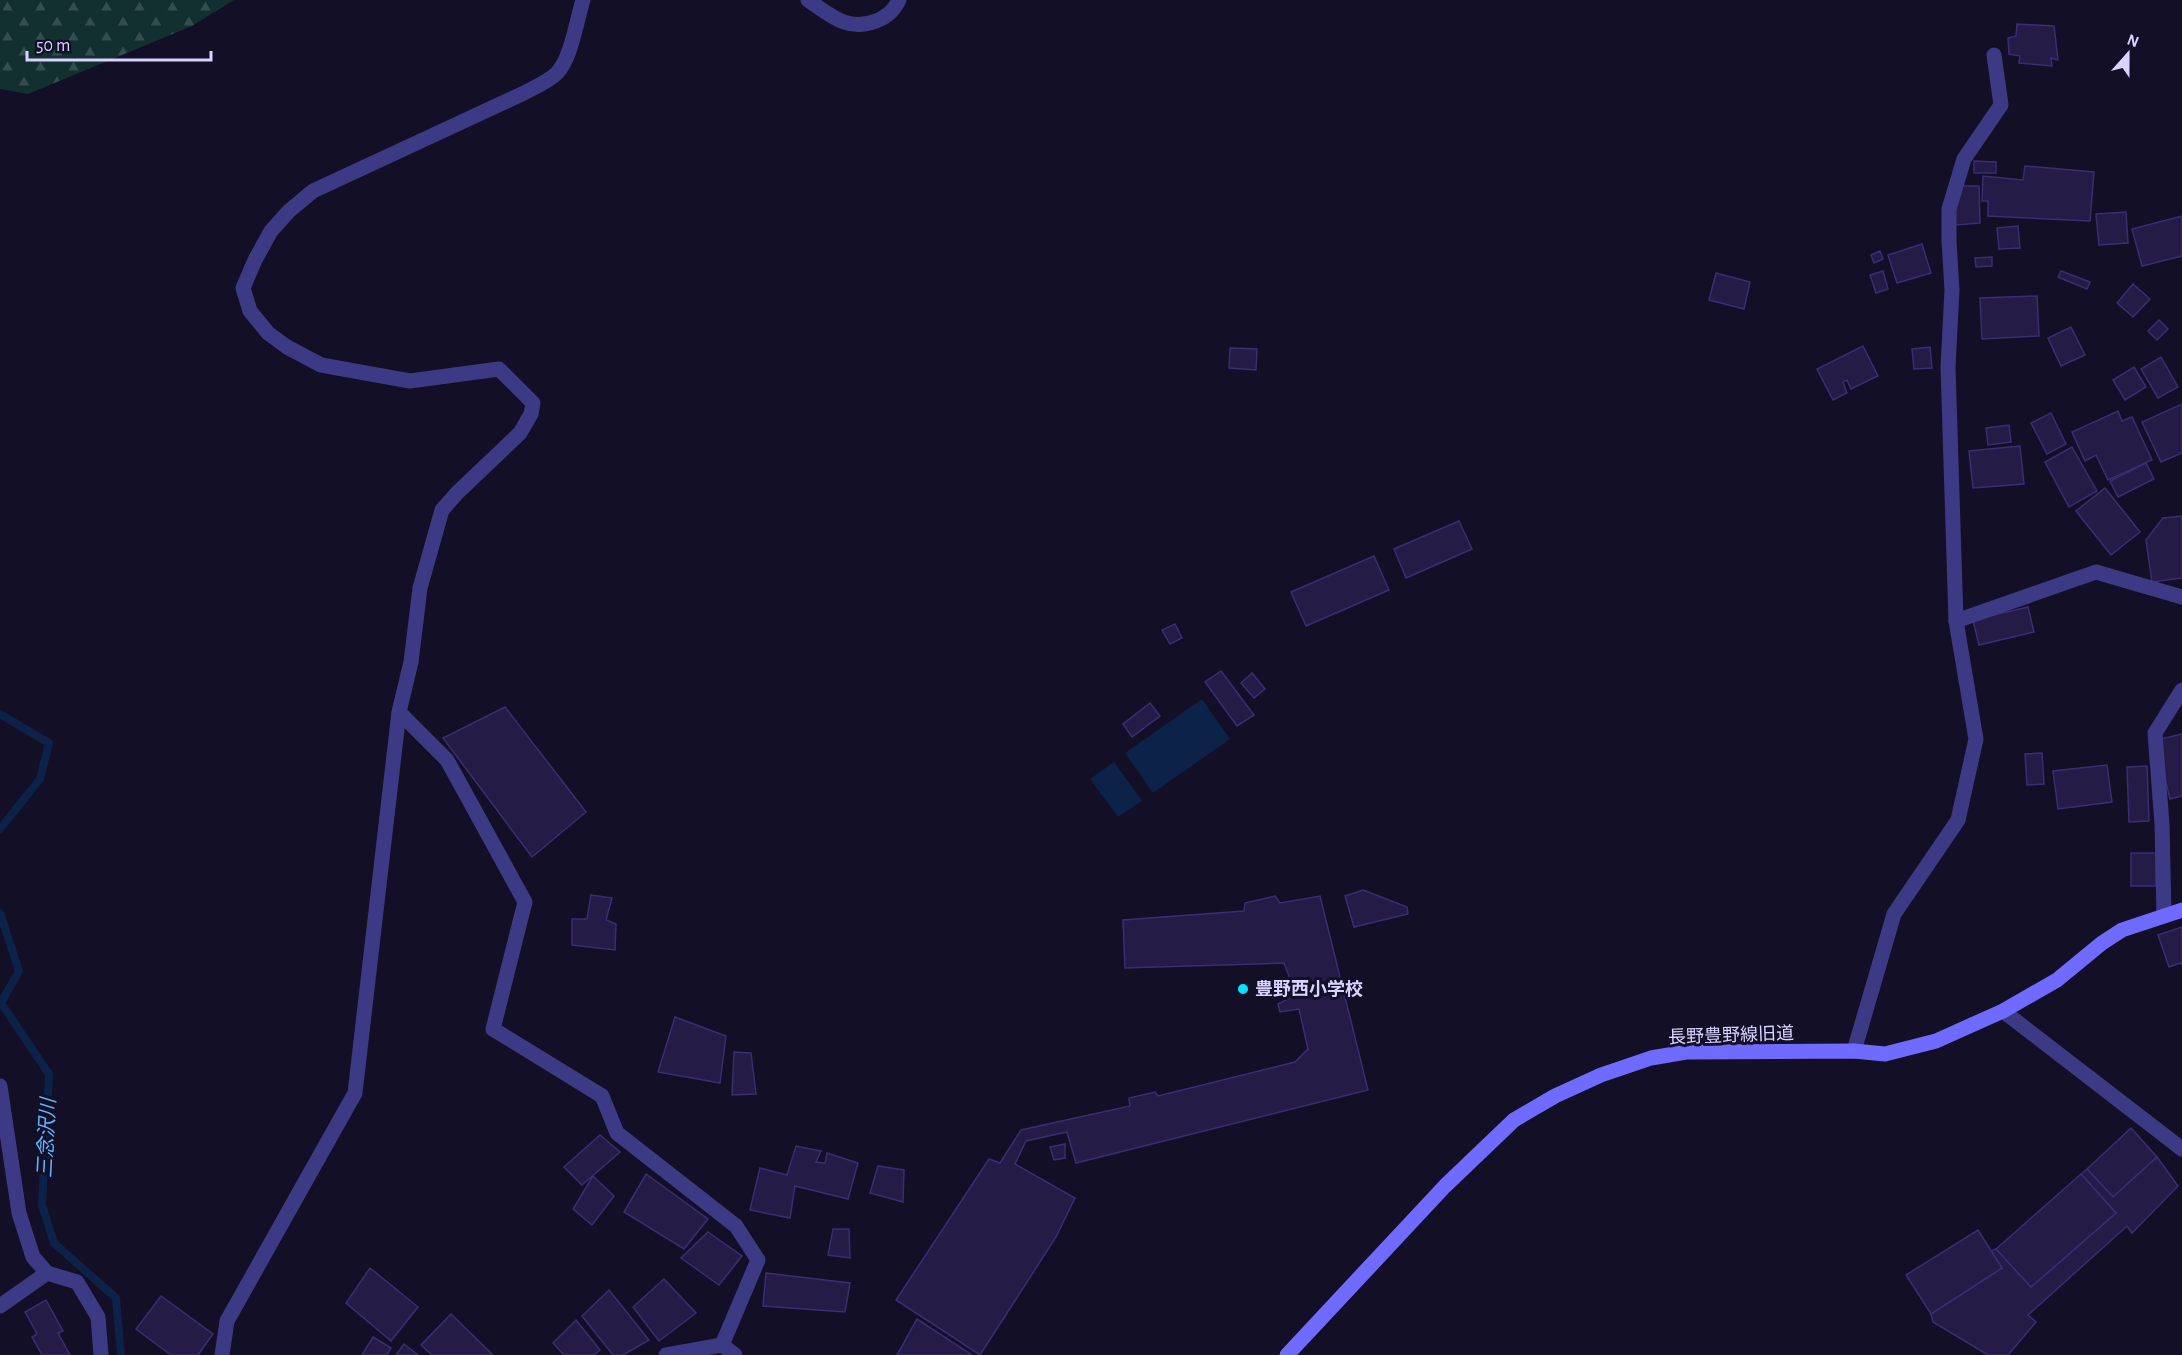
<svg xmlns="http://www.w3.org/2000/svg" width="2182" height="1355" font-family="'Alegreya Sans','Noto Sans JP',sans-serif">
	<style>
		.forest { fill: url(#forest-firs) }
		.water { fill: #0c2248 }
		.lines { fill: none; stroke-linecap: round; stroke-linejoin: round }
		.stream { stroke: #0c2248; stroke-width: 8 }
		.building { fill: #241b47; stroke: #3b2d73; stroke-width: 1.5 }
		.street { stroke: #3d3a85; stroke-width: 15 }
		.secondary { stroke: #6f6bff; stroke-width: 15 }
		.poi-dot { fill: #00e5ff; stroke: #130f26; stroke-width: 2 }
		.labels { text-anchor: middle; stroke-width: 6; stroke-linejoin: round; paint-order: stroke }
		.poi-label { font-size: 18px; font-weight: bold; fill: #d9d4ff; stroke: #130f26; text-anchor: start }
		.street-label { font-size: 18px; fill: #d9d4ff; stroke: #130f26 }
		.water-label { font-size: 20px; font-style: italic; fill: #62b6ff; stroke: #130f26 }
	</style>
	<defs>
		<pattern id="forest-firs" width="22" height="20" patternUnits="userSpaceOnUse" patternTransform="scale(1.5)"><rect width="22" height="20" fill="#12302f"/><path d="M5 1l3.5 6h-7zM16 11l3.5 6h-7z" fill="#344d4e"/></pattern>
	</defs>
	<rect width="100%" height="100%" fill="#130f26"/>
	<polygon class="forest" points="0,0 234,0 192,26 28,94 0,89"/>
	<g class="water">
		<polygon points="1202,699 1230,739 1153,793 1125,753"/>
		<polygon points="1114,762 1142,801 1118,817 1090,779"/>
	</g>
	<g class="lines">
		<g class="stream">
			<polyline points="0,714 49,743 40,779 0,829"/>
			<polyline points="0,913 19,971 1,1003 49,1074 42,1205 54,1243 116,1298 121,1355"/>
		</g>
	</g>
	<g class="building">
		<polygon points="2017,24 2054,26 2058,60 2051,58 2052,66 2019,63 2020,56 2009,54 2008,38 2016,36"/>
		<polygon points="1974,161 1996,162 1996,173 1974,173"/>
		<polygon points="2025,166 2094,172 2090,221 1988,216 1988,201 1982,201 1983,176 2023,180"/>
		<polygon points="1962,186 1979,186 1980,223 1956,225 1953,210"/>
		<polygon points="2126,212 2128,243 2099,245 2096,214"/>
		<polygon points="2182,216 2182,256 2142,266 2132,229"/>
		<polygon points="2018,226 2020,248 1999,249 1997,228"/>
		<polygon points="1922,244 1931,273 1897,283 1888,255"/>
		<polygon points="1880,251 1883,259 1874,263 1871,255"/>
		<polygon points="1992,257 1992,266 1976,267 1975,258"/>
		<polygon points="1883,271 1888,289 1876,293 1870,275"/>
		<polygon points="2061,271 2090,282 2087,289 2058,277"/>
		<polygon points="1716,273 1750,282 1744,309 1709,300"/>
		<polygon points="2133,284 2150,299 2133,317 2117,303"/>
		<polygon points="2037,296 2039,336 1982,339 1980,298"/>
		<polygon points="2159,320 2168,329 2157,340 2148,331"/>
		<polygon points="2071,327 2085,355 2061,366 2048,338"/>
		<polygon points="1863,346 1878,376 1851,389 1847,380 1843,382 1847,393 1833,400 1817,369"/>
		<polygon points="1930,347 1932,368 1914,369 1912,349"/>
		<polygon points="1230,348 1257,349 1256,370 1229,368"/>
		<polygon points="2161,357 2178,387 2158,398 2141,369"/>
		<polygon points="2134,367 2146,387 2125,400 2113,380"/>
		<polygon points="2182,404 2182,453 2161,462 2142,422"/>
		<polygon points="2118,411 2122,421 2132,417 2152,460 2108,480 2096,455 2085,461 2072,432"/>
		<polygon points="2051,413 2066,444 2047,454 2031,423"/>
		<polygon points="2009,425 2011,442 1988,445 1986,428"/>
		<polygon points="2020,446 2024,484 1973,488 1969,451"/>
		<polygon points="2072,447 2097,491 2069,507 2045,462"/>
		<polygon points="2146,463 2154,479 2118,497 2110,481"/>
		<polygon points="2105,488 2140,532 2111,555 2076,511"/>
		<polygon points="2182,516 2182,578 2152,582 2146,540 2163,518"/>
		<polygon points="1459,521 1472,549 1406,578 1394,549"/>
		<polygon points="1374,556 1389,590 1306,626 1291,592"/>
		<polygon points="2028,607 2034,632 1979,645 1973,620"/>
		<polygon points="1175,624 1182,638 1170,644 1162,630"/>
		<polygon points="1221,671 1254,715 1237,726 1205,682"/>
		<polygon points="1252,673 1265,689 1254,698 1241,683"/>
		<polygon points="1150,703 1160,716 1132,737 1123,724"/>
		<polygon points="505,707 586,812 532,857 443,738"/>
		<polygon points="2182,734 2182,796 2170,799 2156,740"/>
		<polygon points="2042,753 2044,784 2027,785 2025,754"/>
		<polygon points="2107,765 2112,802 2058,809 2053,771"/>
		<polygon points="2147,766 2149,821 2129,822 2127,767"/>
		<rect x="2131" y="853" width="25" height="33"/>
		<polygon points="1363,890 1407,907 1408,914 1354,927 1345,896"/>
		<polygon points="591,895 612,898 606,920 616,924 615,950 572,945 572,919 587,919"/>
		<polygon points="1275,896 1280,903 1320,896 1368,1090 1076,1163 1067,1132 1026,1141 1015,1164 1075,1198 1056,1237 980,1355 896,1300 989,1159 1000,1163 1021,1130 1130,1106 1129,1098 1155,1092 1158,1096 1295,1062 1308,1049 1299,1009 1280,1012 1278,1004 1296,995 1284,963 1125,968 1123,920 1244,911 1245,903"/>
		<polygon points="2182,927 2182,965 2181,963 2169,967 2158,935"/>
		<polygon points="675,1017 726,1036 720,1083 658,1072"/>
		<polygon points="734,1052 751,1053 756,1094 732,1095"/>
		<polygon points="2131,1128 2157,1157 2113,1197 2087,1169"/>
		<polygon points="600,1135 620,1152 582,1185 564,1167"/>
		<polygon points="1065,1144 1065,1158 1054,1160 1050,1147"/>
		<polygon points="796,1146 821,1151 816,1162 825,1163 827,1153 858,1163 848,1199 795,1186 790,1218 750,1210 760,1168 787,1175"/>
		<polygon points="2157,1157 2178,1186 2132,1233 2127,1226 2028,1315 2036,1322 2008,1355 1988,1355 1933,1322 1931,1314 2002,1268 1991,1251 1996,1249 2031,1287 2116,1213 2081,1174 2087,1169 2113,1197"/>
		<polygon points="878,1166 904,1170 903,1202 870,1193"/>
		<polygon points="646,1174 708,1219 684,1249 624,1212"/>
		<polygon points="2081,1174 2116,1213 2031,1287 1996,1249"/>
		<polygon points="593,1176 614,1196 592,1225 573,1209"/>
		<polygon points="833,1229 849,1229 850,1258 828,1255"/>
		<polygon points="1978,1230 2002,1268 1931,1314 1906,1275"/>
		<polygon points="708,1232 742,1256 719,1285 681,1258"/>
		<polygon points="370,1268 418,1307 391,1341 346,1303"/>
		<polygon points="766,1273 850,1283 845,1312 763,1306"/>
		<polygon points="664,1279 696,1313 659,1341 633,1307"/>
		<polygon points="609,1290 649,1340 623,1355 613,1355 582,1316"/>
		<polygon points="161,1296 213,1334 198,1355 171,1355 136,1329"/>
		<polygon points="46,1300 63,1331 58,1333 70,1355 42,1355 32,1337 37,1334 25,1312"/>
		<polygon points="451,1314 493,1355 432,1355 421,1345"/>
		<polygon points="917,1319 972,1355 897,1355"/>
		<polygon points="576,1320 600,1350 594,1355 564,1355 553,1343"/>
		<polygon points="373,1337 391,1348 387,1355 362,1355"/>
		<polygon points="404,1344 418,1355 396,1355"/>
	</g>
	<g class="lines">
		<g class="street">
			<path d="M808 0C830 15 847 32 876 21 887 17 894 11 899 0"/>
			<polyline points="1956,621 2096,572 2182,597"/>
			<polyline points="399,712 447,760 525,902 493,1029 602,1096 617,1133 736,1226 758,1260 722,1345"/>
			<polyline points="2164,916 2162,824 2155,733 2182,690"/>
			<polyline points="2003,1011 2182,1149"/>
			<polyline points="1854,1051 1894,914 1958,820 1976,739 1956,621 1948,367 1952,290 1949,241 1949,209 1964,159 2001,105 1994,55"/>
			<polyline points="0,1086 19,1213 33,1257 47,1273 0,1306"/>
			<polyline points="47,1273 77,1282 98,1317 101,1355"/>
			<path d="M222 1355 227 1321 355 1093 399 712 411 662 420 588 442 510 457 493 520 433 531 414 533 403 499 369 410 381 321 365 287 347 268 333 250 311 243 288 255 260 271 231 289 211 313 191 524 93C535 87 548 82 557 73 571 59 577 19 583 0"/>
			<polyline points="666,1355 722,1345 735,1355"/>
		</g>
		<polyline class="secondary" points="1287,1355 1445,1186 1514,1120 1555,1096 1601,1075 1651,1058 1686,1052 1854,1051 1885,1054 1936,1041 2003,1011 2057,980 2102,943 2122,930 2182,910"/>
	</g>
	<circle class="poi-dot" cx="1243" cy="989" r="6"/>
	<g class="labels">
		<g class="poi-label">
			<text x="1255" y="995">豊野西小学校</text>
		</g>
		<g class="street-label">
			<text transform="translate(1731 1035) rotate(-2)" y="6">長野豊野線旧道</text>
		</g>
		<g class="water-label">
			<text transform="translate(46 1138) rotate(-87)" y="7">三念沢川</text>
		</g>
	</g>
	<g transform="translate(2128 54) rotate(21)" stroke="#130f26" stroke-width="4.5" paint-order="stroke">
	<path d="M0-4.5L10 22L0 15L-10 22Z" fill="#d9d4ff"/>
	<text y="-9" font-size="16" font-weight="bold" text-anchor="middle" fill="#d9d4ff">N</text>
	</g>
	<path d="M27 51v9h184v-9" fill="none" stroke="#d9d4ff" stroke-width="3"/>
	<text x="36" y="51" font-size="18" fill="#d9d4ff" stroke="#130f26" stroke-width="4.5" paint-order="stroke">50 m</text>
</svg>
